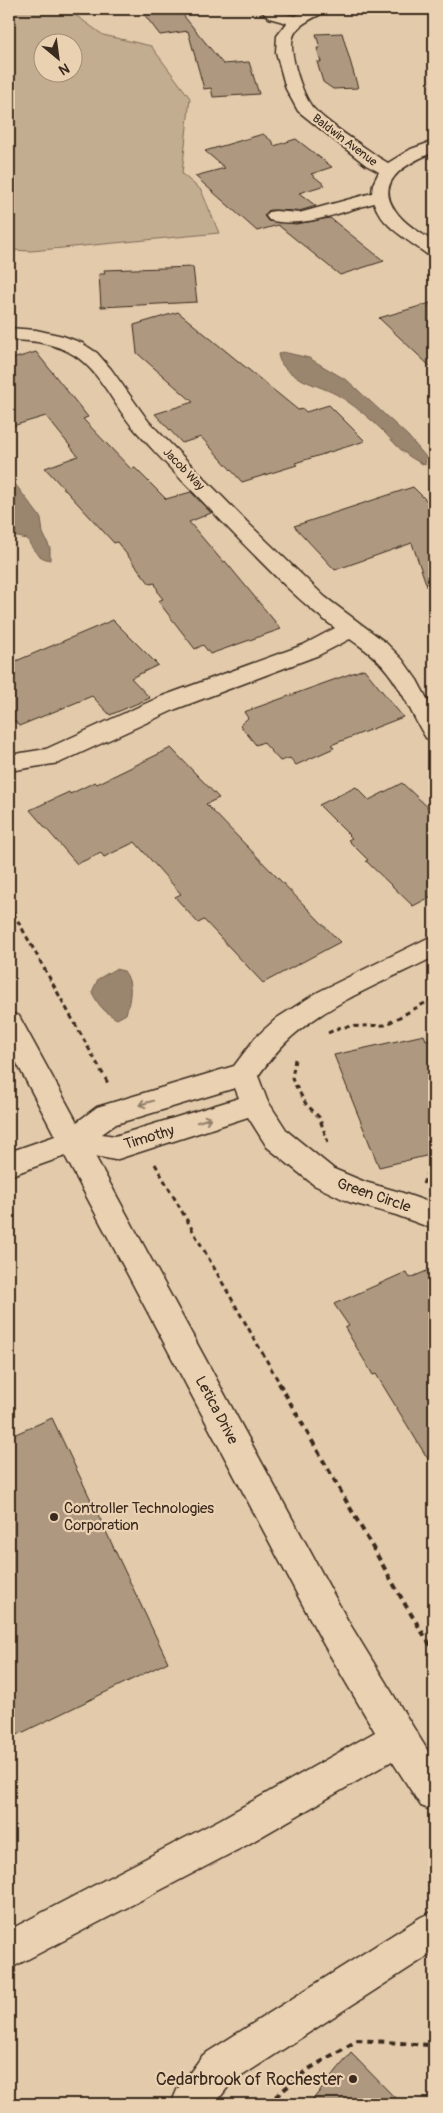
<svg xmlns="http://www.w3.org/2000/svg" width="443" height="2113" font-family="Pangolin,sans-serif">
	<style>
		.green { fill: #c3ad91; stroke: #7f6c58; fill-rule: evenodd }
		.water { fill: #9a856e; stroke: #74614e }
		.building { fill: #ae9980; stroke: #3b2a1e }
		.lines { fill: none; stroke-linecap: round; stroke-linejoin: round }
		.minor-casing { stroke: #3b2a1e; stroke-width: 3 }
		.path-far1 { stroke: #3b2a1e; stroke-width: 3; stroke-dasharray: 5 4; stroke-linecap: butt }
		.path { stroke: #3b2a1e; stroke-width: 4; stroke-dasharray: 6 5; stroke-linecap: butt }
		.minor { fill: #e9d1b1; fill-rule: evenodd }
		.oneway { stroke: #927e68 }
		.poi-dot { fill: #3b2a1e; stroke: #e9d1b1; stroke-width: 2 }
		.labels { text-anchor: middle; stroke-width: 4.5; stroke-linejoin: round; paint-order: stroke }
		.far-street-label { font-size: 12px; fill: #3b2a1e; stroke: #e9d1b1 }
		.street-label { font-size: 15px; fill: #3b2a1e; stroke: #e9d1b1 }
		.poi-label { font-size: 15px; fill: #3b2a1e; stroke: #e9d1b1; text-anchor: start }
		.near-poi-label { font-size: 18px; fill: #3b2a1e; stroke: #e9d1b1; text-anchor: end }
	</style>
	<rect width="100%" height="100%" fill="#e2caab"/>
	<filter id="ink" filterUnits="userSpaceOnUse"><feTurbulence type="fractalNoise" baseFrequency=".02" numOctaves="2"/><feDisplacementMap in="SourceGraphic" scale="10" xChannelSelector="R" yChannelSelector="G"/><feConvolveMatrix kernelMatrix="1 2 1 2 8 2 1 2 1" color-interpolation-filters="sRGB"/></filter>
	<g filter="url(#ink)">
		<path class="green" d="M9 9H67L103 35 151 46 190 98 182 174 201 190 219 233 31 251 9 250ZM42 42H72V72H42Z"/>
		<g class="water">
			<path d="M283 352 309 358 348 381 408 436 426 457 425 465C405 456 399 448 384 432 371 419 355 406 339 396 322 385 281 379 278 354Z"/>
			<path d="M9 476 41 518 43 533 50 548V560C38 558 33 550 27 539L9 535Z"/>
			<path d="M115 969 124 971C134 984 130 999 126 1014L117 1019C105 1013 97 1004 92 992L98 979Z"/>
		</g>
		<g class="building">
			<polygon points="140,9 178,9 223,64 249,62 259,94 213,97 211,88 204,89 188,31 160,35"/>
			<polygon points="342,33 358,88 333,89 323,82 317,62 321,62 317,48 320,48 316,34"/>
			<polygon points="263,134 273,142 274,146 296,139 332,167 311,174 325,185 299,193 316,206 299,211 269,210 264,216 268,221 296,224 330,218 384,261 340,275 278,225 257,231 195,176 225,168 205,151"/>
			<polygon points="193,267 197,302 101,307 99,274 105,274 104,270"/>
			<polygon points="434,302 434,370 379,318"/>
			<polygon points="178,312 298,410 303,409 306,412 329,405 365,441 295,463 297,465 242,482 201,437 182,443 155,414 193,402 137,353 134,325"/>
			<polygon points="36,352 88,417 83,419 131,469 135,468 166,499 191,492 211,513 189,522 223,562 225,561 281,629 210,654 203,645 195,649 158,601 163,599 159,594 155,583 150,584 117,542 114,543 45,468 78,456 46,416 9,427 9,360"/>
			<polygon points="413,487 434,508 434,594 430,595 412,543 335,570 294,526"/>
			<polygon points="113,620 158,665 131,678 150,698 110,715 92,696 19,726 9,714 9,664"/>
			<polygon points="364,669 403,717 331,745 334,748 296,765 290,758 280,761 263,742 256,745 240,725 248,718 244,712"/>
			<polygon points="171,748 219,798 206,804 340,942 263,983 204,920 198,923 175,897 181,894 135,842 104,857 101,853 77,864 30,810 69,792 70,794 95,782 97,784"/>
			<polygon points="402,783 434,813 434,895 413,906 366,861 368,860 348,840 352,838 319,805 356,787 369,800"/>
			<polygon points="424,1035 426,1040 434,1038 434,1154 379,1167 334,1055"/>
			<polygon points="434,1268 434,1469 376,1374 373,1375 345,1328 349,1326 334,1304 406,1272 410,1278"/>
			<polygon points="52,1418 168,1662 9,1739 9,1437"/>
			<polygon points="351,2053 401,2104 309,2104"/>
		</g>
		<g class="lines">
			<g class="minor-casing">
				<g id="minor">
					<path d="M259 9H276L279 12 295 16 309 9H328L325 12C314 18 297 24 293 37 288 52 303 98 314 109 332 127 358 142 378 157L388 163 411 149 434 141V152C412 161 373 179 395 210 404 224 421 233 434 242V256L428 255C409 240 382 227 374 203 340 212 304 229 269 220L266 216 269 212 275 211 299 213 372 193 373 184 379 172 366 165 298 111 286 89 276 52 277 36 287 23 269 18Z"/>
					<path d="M9 328 36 330 63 336 82 343 97 353 111 369 149 422 250 525 325 597 385 642 402 659 417 680 434 712V740L426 738C412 716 403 690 386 670 376 657 363 648 350 639L319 655 176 709 59 763 9 771V755L46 749 160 697 303 645 335 628C297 600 263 564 230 530 199 497 166 465 136 431 114 407 102 373 74 355 55 343 31 340 9 340Z"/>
					<path d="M434 935V957C388 980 336 1000 296 1033 281 1045 269 1061 258 1076L267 1100 287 1131 334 1169 365 1182 400 1192 434 1204V1229L396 1215 349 1202 314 1185 267 1147 248 1117 115 1160 95 1156 348 1621 434 1761V1811L421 1806 392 1761 245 1846 9 1969V1930L219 1820 375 1732 324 1645 65 1156 9 1176V1152L55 1136 9 1048V1013L19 1016 77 1122 97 1107 234 1066 256 1037 277 1018 318 992ZM235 1088 239 1098 115 1136 102 1134 116 1124Z"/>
					<polygon points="434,1911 434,1952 231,2083 215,2104 171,2104 177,2090 203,2055 421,1917"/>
				</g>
			</g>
			<g class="path-far1">
				<polyline points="9,905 109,1085"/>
				<polyline points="328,1033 341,1027 385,1025 434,998"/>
				<polyline points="295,1059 292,1079 306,1104 319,1117 328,1142"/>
				<polyline points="155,1164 280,1384"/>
				<polyline points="423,1184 429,1169 434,1171"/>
			</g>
			<g class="path">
				<polyline points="279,1383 406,1606 434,1651"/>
				<polyline points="267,2104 307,2070 358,2040 429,2045 434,2048"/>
			</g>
			<use href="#minor" class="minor"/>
		</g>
		<defs><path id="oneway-shaft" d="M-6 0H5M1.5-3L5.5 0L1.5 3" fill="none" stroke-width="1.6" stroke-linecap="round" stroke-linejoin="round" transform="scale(1.25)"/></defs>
		<g class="oneway">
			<use href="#oneway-shaft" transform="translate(146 1103) rotate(163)"/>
			<use href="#oneway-shaft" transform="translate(204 1120) rotate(-17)"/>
		</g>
	</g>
	<g class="poi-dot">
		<circle cx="54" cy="1517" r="5"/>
		<circle cx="353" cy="2079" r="5"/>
	</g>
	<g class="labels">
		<g class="far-street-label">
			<text transform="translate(345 140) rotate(37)" y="4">Baldwin Avenue</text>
			<text transform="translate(184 469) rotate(46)" y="4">Jacob Way</text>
		</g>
		<g class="street-label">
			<text transform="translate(149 1137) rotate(-17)" y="5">Timothy</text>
			<text transform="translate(374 1195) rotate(19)" y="5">Green Circle</text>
			<text transform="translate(217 1410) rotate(62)" y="5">Letica Drive</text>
		</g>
		<g class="poi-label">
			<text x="64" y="1513">Controller Technologies<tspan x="64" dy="17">Corporation</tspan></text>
		</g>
		<g class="near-poi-label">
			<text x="343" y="2085">Cedarbrook of Rochester</text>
		</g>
	</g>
	<rect width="443" height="2113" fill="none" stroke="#e9d1b1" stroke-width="30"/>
	<rect x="15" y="15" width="413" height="2083" fill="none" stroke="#3b2a1e" stroke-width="2" filter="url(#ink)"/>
	<g transform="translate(58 58) rotate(151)"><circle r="24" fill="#e9d1b1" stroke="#a38e76"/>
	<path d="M0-4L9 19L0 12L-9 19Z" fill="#3b2a1e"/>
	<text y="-8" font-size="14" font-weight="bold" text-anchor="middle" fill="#3b2a1e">N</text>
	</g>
</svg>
